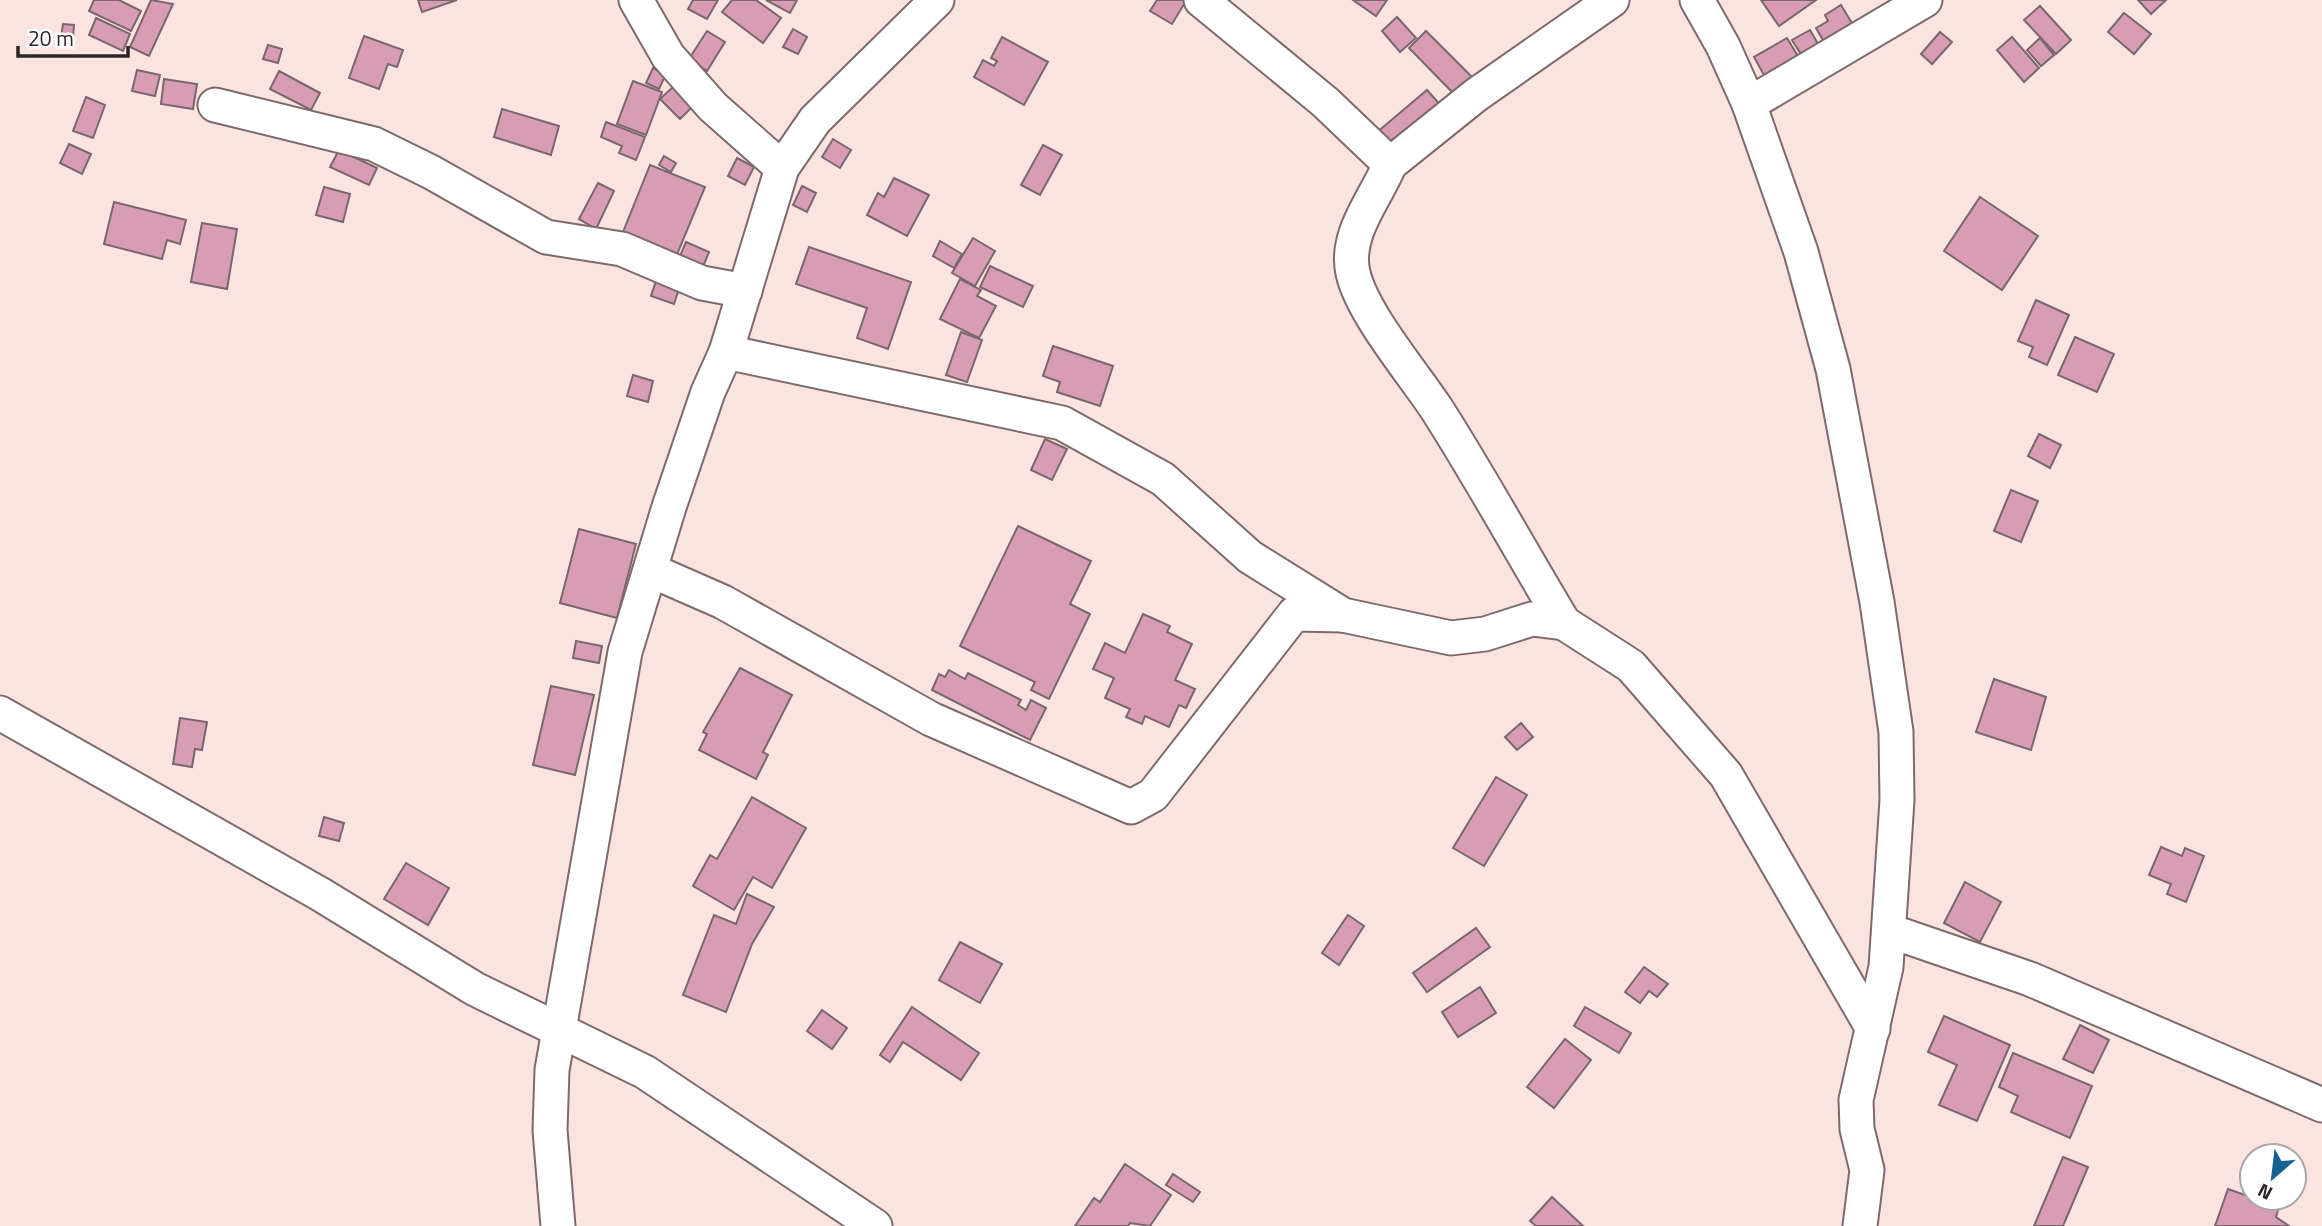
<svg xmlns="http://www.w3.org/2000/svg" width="2322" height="1226" font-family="'Titillium Web',sans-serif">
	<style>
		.building { fill: #d89db5; stroke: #7a676e; stroke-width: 2 }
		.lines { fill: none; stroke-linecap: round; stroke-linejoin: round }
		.street-casing { stroke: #7e6a69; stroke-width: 37 }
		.street { stroke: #fff; stroke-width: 33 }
	</style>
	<rect width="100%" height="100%" fill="#fbe3e2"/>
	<g class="building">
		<polygon points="94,0 119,0 141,11 131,31 89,11"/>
		<polygon points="151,0 173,4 149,56 130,47"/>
		<polygon points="418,0 457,0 422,12"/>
		<polygon points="693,0 718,0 707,19 688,9"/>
		<polygon points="732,0 756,0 781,18 763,43 722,12"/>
		<polygon points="766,0 797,0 790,13"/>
		<polygon points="1157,0 1185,0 1186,1 1172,24 1150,11"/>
		<polygon points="1353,0 1387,0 1376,16"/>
		<polygon points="1761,0 1816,0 1779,26"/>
		<polygon points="2138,0 2166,0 2151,14"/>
		<polygon points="1841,5 1853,25 1824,42 1816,28 1828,21 1825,15"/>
		<polygon points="2040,6 2071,40 2056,54 2024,20"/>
		<polygon points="2124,13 2151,34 2134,54 2108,32"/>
		<polygon points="1397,17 1416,38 1400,52 1382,31"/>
		<polygon points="96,18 130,34 123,51 89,35"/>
		<polygon points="63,24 74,25 73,38 61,37"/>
		<polygon points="793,29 807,37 798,54 783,47"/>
		<polygon points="1810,30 1821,49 1804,59 1792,40"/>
		<polygon points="707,31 725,42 707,71 689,59"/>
		<polygon points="1426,31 1474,79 1456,96 1409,48"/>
		<polygon points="1940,32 1952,42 1932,64 1921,54"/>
		<polygon points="364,36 403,50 397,67 388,64 379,89 349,78"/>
		<polygon points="1002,37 1048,62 1024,105 974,77 983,60 994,66 997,61 991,58"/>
		<polygon points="2012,37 2039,68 2024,82 1997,50"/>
		<polygon points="1787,38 1799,58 1765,77 1754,57"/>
		<polygon points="2040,38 2054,55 2041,66 2027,50"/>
		<polygon points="268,45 282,49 278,63 263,59"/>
		<polygon points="653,68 666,74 659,89 646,83"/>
		<polygon points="137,70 160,75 155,96 132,91"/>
		<polygon points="279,71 320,93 311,110 270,89"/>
		<polygon points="164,79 197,84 193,109 161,104"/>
		<polygon points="633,81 662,92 646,135 617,124"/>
		<polygon points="675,85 695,104 680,119 660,99"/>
		<polygon points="1427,90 1443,108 1392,152 1376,133"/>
		<polygon points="86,97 105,105 93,138 73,131"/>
		<polygon points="502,109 559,126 551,155 494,137"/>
		<polygon points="606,122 645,137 636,160 619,153 622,146 601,137"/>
		<polygon points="833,139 851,150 840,168 822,157"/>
		<polygon points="69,144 91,154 82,174 60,163"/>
		<polygon points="1043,145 1062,155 1040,195 1021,185"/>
		<polygon points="339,150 377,168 369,185 330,167"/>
		<polygon points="664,156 676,163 671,172 659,165"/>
		<polygon points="737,158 754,167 745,185 728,176"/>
		<polygon points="650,165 705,187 673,264 619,242"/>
		<polygon points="894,178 929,195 907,236 867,215 878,193 884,197"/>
		<polygon points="598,183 614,191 596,229 579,219"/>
		<polygon points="802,186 816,193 807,212 793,205"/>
		<polygon points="324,187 350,194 343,222 316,215"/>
		<polygon points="1980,197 2038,236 2002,290 1944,251"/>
		<polygon points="114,202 186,220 180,244 167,240 162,259 104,244"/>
		<polygon points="202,223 237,229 227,289 191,282"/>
		<polygon points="973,238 995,251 975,286 952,273"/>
		<polygon points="940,241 962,254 954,268 933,256"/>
		<polygon points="686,242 709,252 700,274 676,265"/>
		<polygon points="809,247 911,282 888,349 857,338 867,308 796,284"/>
		<polygon points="990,266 1033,286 1023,307 980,287"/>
		<polygon points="658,275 681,283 674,304 651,296"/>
		<polygon points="960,279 981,290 977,296 996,306 979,338 940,319"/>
		<polygon points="2036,300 2069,315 2047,365 2029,357 2033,347 2018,341"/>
		<polygon points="961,332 982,340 967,382 946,375"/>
		<polygon points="2075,337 2114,354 2097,392 2058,375"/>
		<polygon points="1053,346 1113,366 1100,406 1057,392 1060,382 1043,376"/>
		<polygon points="633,375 653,381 648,402 627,396"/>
		<polygon points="2039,434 2061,445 2050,468 2028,456"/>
		<polygon points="1045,439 1067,449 1052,480 1031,470"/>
		<polygon points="2011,490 2038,501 2021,542 1994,531"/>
		<polygon points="1018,526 1091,561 1070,604 1090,614 1049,699 1031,690 1035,682 960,646"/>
		<polygon points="579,529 636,544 617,618 560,603"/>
		<polygon points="1143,614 1170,626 1167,632 1192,644 1175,680 1195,689 1186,708 1179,705 1169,727 1145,716 1142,724 1126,717 1130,709 1105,698 1114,678 1093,669 1105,643 1125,653"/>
		<polygon points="576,641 602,646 599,663 573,658"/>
		<polygon points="740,668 792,695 763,752 768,755 756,779 699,750 707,734 703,732"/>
		<polygon points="949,670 965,679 968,673 1021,700 1018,705 1026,710 1031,700 1046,708 1030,740 932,690 939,674 945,677"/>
		<polygon points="1994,679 2046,697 2031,750 1976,732"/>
		<polygon points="551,686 594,695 575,775 533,765"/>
		<polygon points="180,718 207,722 202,750 195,749 192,767 173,764"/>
		<polygon points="1521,723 1533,737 1517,750 1505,737"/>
		<polygon points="1496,777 1527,795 1484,866 1453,848"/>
		<polygon points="752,797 806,828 772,888 753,877 734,910 693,886 710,855 717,859"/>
		<polygon points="324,817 344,823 339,841 319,836"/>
		<polygon points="2161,847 2182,856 2185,848 2204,856 2186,902 2167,894 2171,884 2149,875"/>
		<polygon points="406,863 449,888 428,925 384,899"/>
		<polygon points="1965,882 2001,902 1980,942 1944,923"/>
		<polygon points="747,894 774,907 752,944 726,1012 683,995 714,915 736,924"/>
		<polygon points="1348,915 1364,926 1339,965 1322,953"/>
		<polygon points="1476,928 1490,947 1427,992 1413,973"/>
		<polygon points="960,942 1002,964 980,1003 939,980"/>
		<polygon points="1644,967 1668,984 1657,997 1649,991 1640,1003 1625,992"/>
		<polygon points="1480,987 1496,1013 1458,1037 1442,1012"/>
		<polygon points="912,1007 979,1053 961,1080 903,1042 890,1062 880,1055"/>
		<polygon points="1585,1007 1631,1033 1619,1053 1574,1026"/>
		<polygon points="822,1010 847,1028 832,1049 807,1031"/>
		<polygon points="1944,1016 2010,1045 1977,1121 1939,1105 1957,1065 1928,1052"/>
		<polygon points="2080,1025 2109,1040 2093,1073 2063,1059"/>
		<polygon points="1565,1039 1591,1060 1554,1108 1527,1087"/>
		<polygon points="2013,1053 2092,1086 2070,1138 2011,1112 2018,1096 1999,1087"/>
		<polygon points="2063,1157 2088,1167 2063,1226 2034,1226"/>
		<polygon points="1125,1164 1171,1195 1150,1226 1130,1223 1128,1226 1075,1226 1094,1198 1100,1202"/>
		<polygon points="1173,1174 1200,1192 1193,1202 1166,1185"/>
		<polygon points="2228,1189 2279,1207 2276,1217 2289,1226 2215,1226"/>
		<polygon points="1552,1197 1583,1226 1536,1226 1530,1221"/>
	</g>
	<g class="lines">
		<g class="street-casing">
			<g id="street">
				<polyline points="636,0 668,56 713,107 782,168"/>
				<polyline points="1201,0 1325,102 1390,164 1476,95 1612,0"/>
				<polyline points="1697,0 1723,46 1749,104 1801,252 1833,369 1877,602 1896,732 1897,800 1886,967 1856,1100 1857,1129 1867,1170 1860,1226"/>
				<polyline points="1749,104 1925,0"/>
				<polyline points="215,105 374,144 431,172 546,237 622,249 702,283 745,291"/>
				<path d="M1390 164C1376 198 1344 234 1353 273 1362 313 1412 372 1436 408 1481 478 1521 552 1564 623"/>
				<polyline points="726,352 1062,423 1163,479 1250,557 1343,615 1451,638 1485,634 1532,619 1564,623 1631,666 1726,775 1873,1029"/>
				<polyline points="650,570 723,602 931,719 1131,807 1153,795 1294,614 1343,615"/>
				<polyline points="0,713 320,894 475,989 645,1072 875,1226"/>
				<polyline points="1890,931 2030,979 2322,1105"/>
				<polyline points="558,1226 550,1130 552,1070 625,652 669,507 708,392 726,352 782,168 815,120 937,0"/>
			</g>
		</g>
		<use href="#street" class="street"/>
	</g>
	<g transform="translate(2273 1177) rotate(208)"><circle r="33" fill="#ffffff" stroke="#aba7a7" stroke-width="2"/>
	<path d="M0-5L12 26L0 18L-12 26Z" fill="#166194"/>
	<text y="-10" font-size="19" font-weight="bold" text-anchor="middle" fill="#2d2424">N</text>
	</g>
	<path d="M18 46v10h110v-10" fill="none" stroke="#2d2424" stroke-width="3.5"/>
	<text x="28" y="46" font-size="21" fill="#2d2424" stroke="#ffffff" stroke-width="5" paint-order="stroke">20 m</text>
</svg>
